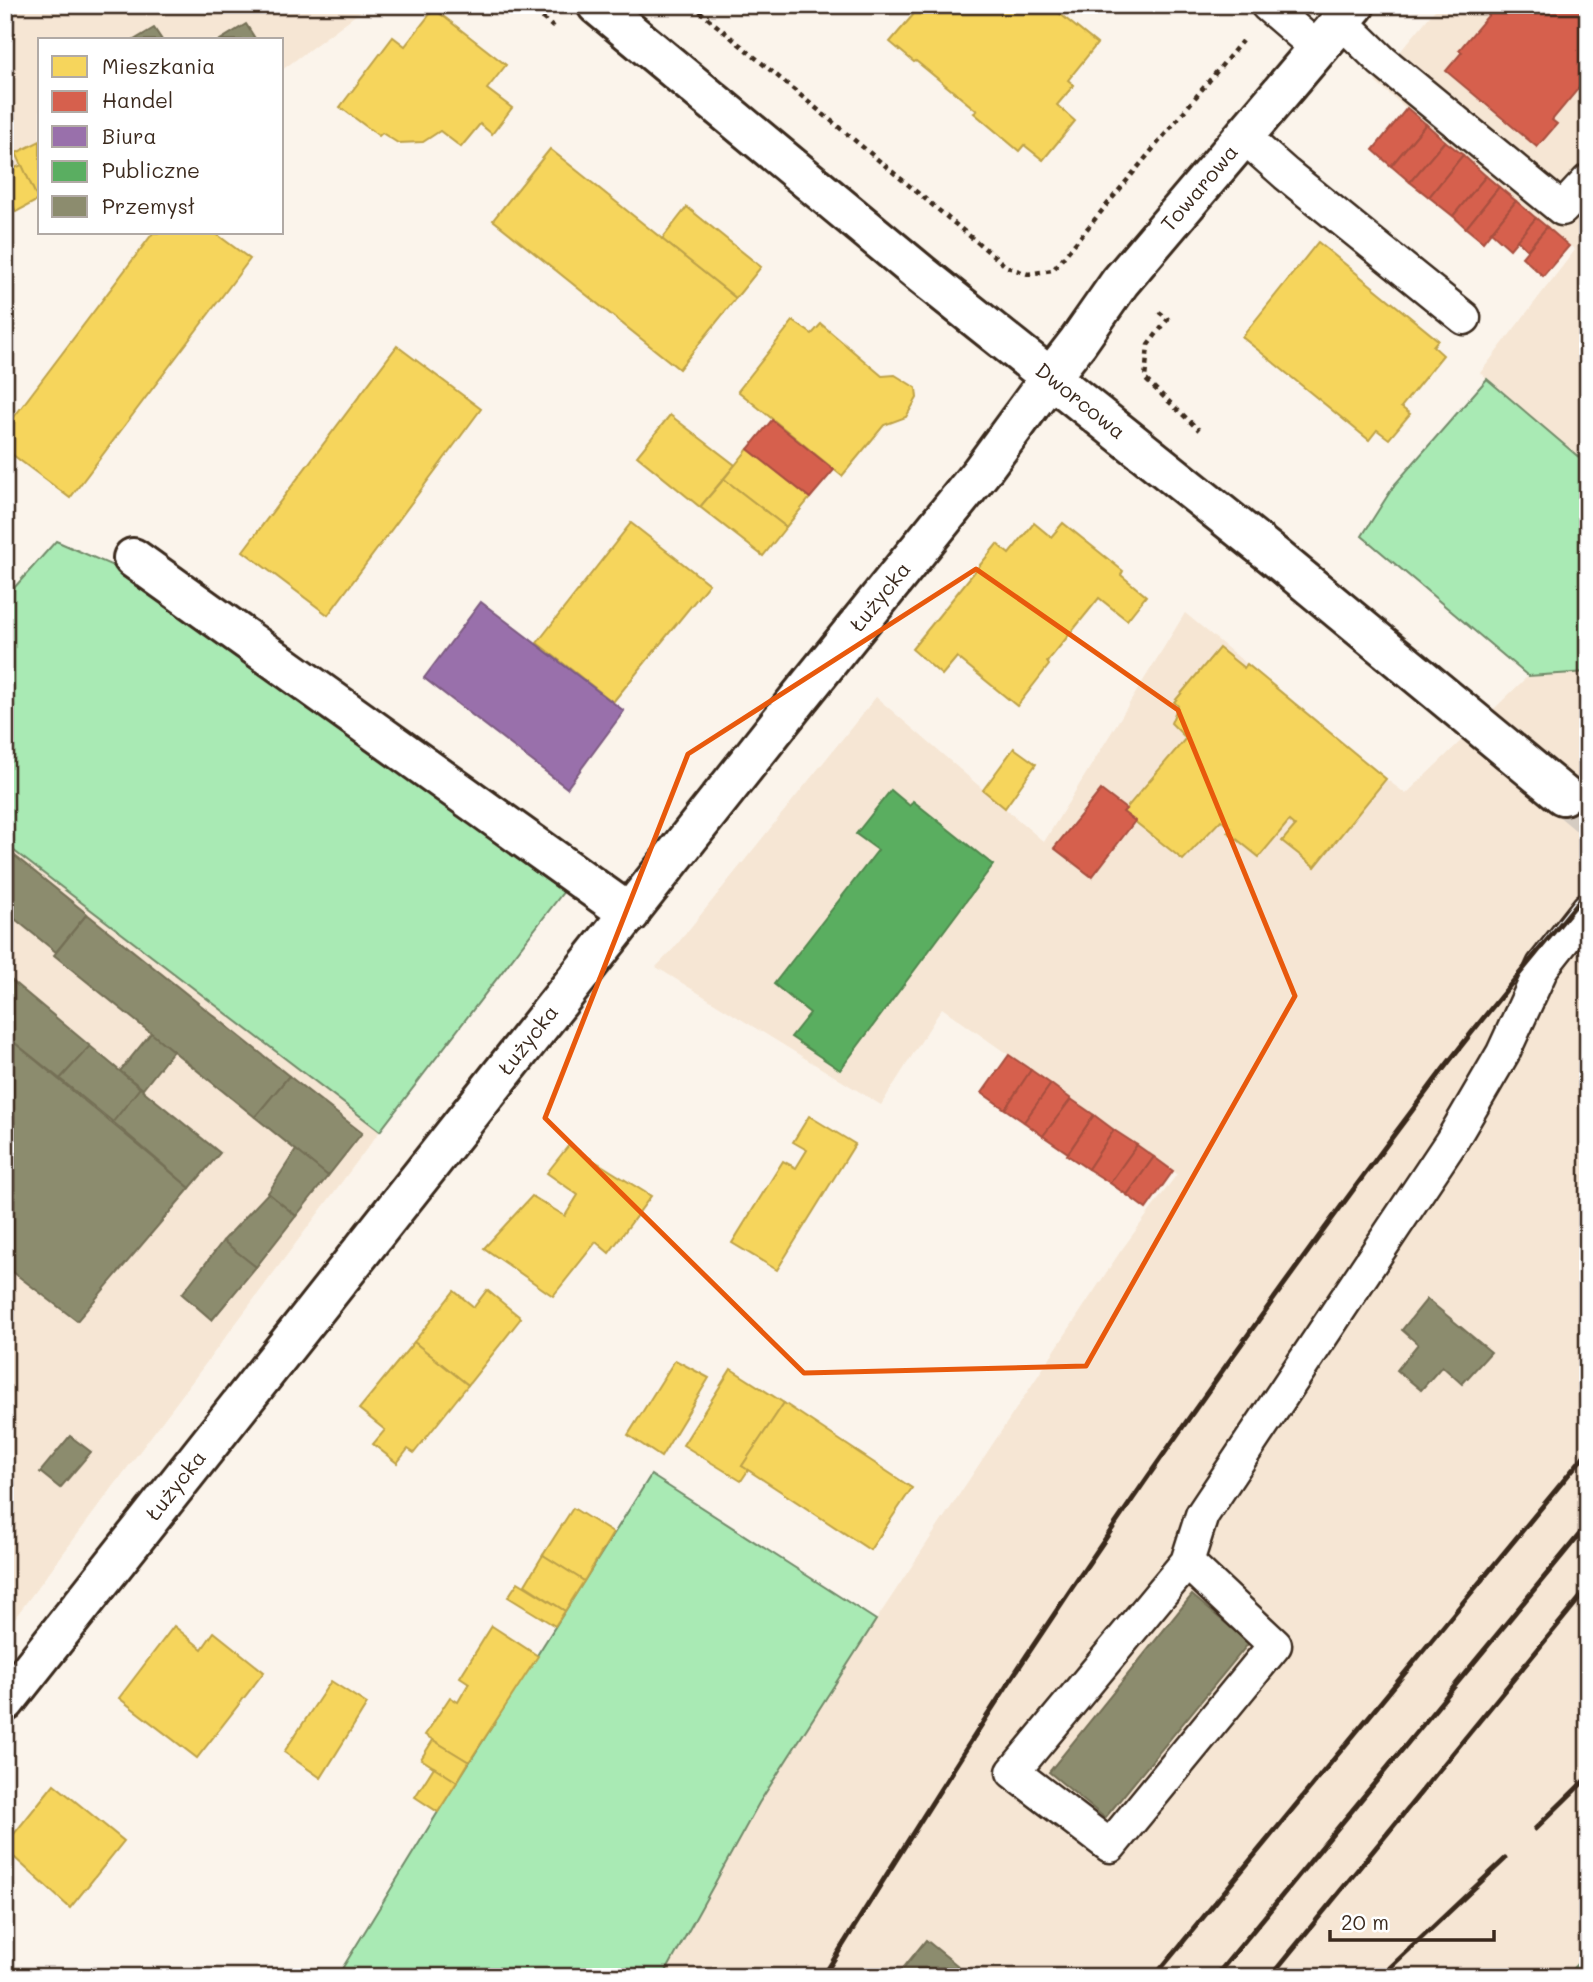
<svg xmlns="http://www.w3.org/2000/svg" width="1593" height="1982" font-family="Mali,sans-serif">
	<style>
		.built { fill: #f6e6d4 }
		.green { fill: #a9eab4; stroke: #728a69; stroke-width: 2 }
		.homes { fill: #f6d55c; stroke: #bea249; stroke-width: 2 }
		.shops { fill: #d6604d; stroke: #a8503f; stroke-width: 2 }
		.offices { fill: #9970ab; stroke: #7d5b81; stroke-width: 2 }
		.public { fill: #5aae61; stroke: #51864d; stroke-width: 2 }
		.industry { fill: #8c8c6e; stroke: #746f56; stroke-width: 2 }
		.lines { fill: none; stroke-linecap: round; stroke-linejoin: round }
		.secondary-tunnel { stroke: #d5ccc2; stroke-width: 38; stroke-dasharray: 38 19; stroke-linecap: butt }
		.lane-casing { stroke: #3b2a1e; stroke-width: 37 }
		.street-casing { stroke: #3b2a1e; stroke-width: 44 }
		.secondary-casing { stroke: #3b2a1e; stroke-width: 44 }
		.path { stroke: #3b2a1e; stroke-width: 4.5; stroke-dasharray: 5 5; stroke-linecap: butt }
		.lane { stroke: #fff; stroke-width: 32 }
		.street { stroke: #fff; stroke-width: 38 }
		.secondary { stroke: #fff; stroke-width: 38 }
		.rail { stroke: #3b2a1e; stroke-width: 5 }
		.marked { fill: none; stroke: #e8590c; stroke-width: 5; stroke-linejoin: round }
		.labels { text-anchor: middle; stroke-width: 7; stroke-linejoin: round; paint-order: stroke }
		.street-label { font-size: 21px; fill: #3b2a1e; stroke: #fff }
	</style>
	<rect width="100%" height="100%" fill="#fbf4eb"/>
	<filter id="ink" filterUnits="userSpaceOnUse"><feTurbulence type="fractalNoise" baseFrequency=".0143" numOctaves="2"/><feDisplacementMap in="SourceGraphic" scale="14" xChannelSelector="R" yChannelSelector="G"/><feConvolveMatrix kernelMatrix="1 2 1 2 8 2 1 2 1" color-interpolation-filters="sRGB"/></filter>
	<g filter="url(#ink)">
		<g class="built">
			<polygon points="13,5 369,5 282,70 282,40 40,40 40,199 5,218 5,9"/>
			<polygon points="1439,5 1588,5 1588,465 1480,373 1575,250 1375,82"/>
			<polygon points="1185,613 1386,779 1406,794 1528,676 1588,672 1588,1952 1565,1977 663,1977 759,1803 876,1620 1120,1252 1177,1174 942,1008 881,1105 656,967 674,948 876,697 1044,842"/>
			<polygon points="5,844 380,1131 5,1631"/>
		</g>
		<g class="green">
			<polygon points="1487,379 1588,465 1588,672 1528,676 1362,536 1395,484"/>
			<polygon points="56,541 111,565 564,891 380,1131 5,844 5,598"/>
			<polygon points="651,1475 876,1620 759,1803 663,1977 337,1977 438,1812"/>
			<polygon points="1588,1952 1588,1977 1565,1977"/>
		</g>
		<g class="homes">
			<polygon points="901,5 1049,5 1097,44 1068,80 1074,85 1057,105 1075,121 1043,160 1024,145 1019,151 974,113 977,111 916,61 914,62 890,42 913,15"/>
			<polygon points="434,9 506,65 487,89 512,108 492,134 480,124 461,147 440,131 423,142 398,143 382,133 379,136 340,107 393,37 405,46"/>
			<polygon points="40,141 40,199 38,200 16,153"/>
			<polygon points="550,149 736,298 679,369 493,220"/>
			<polygon points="22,165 38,200 16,212 5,190 5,172"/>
			<polygon points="687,207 761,267 736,298 662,239"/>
			<polygon points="153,233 215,233 250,259 70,498 5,449 5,429"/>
			<polygon points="1318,242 1438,340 1433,346 1443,355 1401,407 1410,414 1389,439 1377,430 1369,440 1242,337"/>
			<polygon points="793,321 812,334 821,324 882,376 895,375 916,388 917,398 906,417 884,425 842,476 738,391"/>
			<polygon points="397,346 481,409 328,615 243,551"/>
			<polygon points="670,415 735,465 700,507 637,456"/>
			<polygon points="748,449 810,498 786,527 724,479"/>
			<polygon points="724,479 786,527 763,556 700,507"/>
			<polygon points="631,523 709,584 613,702 537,643"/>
			<polygon points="1034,523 1051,537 1063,523 1123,571 1121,575 1146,596 1127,620 1099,598 1047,662 1049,665 1017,706 957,657 942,675 912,649 997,544 1009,554"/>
			<polygon points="1219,648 1244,668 1247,664 1386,779 1315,867 1282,841 1295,826 1289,821 1259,857 1228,832 1231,828 1221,820 1183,860 1123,812 1186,738 1171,723 1178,706 1174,702"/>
			<polygon points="1014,748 1036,764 1005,808 983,790"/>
			<polygon points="809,1116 855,1144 777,1270 732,1243 783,1161 796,1168 807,1150 793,1142"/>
			<polygon points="569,1145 651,1196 609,1253 596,1242 553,1296 484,1248 532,1196 565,1216 578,1195 547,1173"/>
			<polygon points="487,1290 521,1318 468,1385 414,1342 454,1291 474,1307"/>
			<polygon points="414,1342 468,1385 414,1453 408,1449 397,1463 373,1444 385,1430 359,1409"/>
			<polygon points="675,1360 709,1378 661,1457 628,1435"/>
			<polygon points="731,1369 784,1403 742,1466 749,1469 741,1481 683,1445"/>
			<polygon points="784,1403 912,1488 870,1550 742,1466"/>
			<polygon points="573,1508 613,1533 584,1581 543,1555"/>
			<polygon points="543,1555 584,1581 565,1611 525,1585"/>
			<polygon points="518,1582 565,1611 555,1626 508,1597"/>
			<polygon points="174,1626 202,1649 214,1632 264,1672 197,1758 119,1698"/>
			<polygon points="492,1626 538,1656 469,1762 425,1735 450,1697 458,1702 469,1683 460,1677"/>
			<polygon points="331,1681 367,1704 321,1778 284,1752"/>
			<polygon points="433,1740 469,1762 457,1782 421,1759"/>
			<polygon points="434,1767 457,1782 438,1812 415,1797"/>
			<polygon points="54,1784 124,1841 70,1908 5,1849 5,1845"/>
		</g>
		<g class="shops">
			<polygon points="1497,5 1588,5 1588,77 1552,120 1557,124 1537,147 1446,71 1462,52 1459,50"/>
			<polygon points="1407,108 1426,124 1391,166 1373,150"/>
			<polygon points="1426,124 1445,141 1410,182 1391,166"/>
			<polygon points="1445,141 1463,155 1429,197 1410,182"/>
			<polygon points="1463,155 1486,176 1453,216 1429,197"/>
			<polygon points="1486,176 1499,187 1466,228 1453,216"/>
			<polygon points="1499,187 1516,201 1483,242 1466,228"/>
			<polygon points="1516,201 1536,218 1510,249 1491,232"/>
			<polygon points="1536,218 1547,227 1527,250 1517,240"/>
			<polygon points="1547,227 1569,246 1543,276 1522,257"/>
			<polygon points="772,420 834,470 810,498 748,449"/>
			<polygon points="1101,790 1126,809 1123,812 1135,821 1092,877 1054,848"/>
			<polygon points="1009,1055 1031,1070 1005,1109 982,1093"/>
			<polygon points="1031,1070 1051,1084 1024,1122 1005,1109"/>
			<polygon points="1051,1084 1071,1099 1043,1136 1024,1122"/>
			<polygon points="1071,1099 1094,1115 1068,1153 1043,1136"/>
			<polygon points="1094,1115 1114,1130 1088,1169 1067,1155"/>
			<polygon points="1114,1130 1137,1145 1110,1183 1088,1169"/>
			<polygon points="1137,1145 1154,1157 1127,1195 1110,1183"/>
			<polygon points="1154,1157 1173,1171 1146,1209 1127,1195"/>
		</g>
		<polygon class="offices" points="481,602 624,711 567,788 424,678"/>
		<polygon class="public" points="891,790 910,806 913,801 993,865 840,1070 791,1037 810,1013 774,984 878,850 856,834"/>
		<g class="industry">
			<polygon points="246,24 256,40 220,40"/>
			<polygon points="154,28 162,40 134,40"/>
			<polygon points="5,848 87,914 56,952 5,911"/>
			<polygon points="87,914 289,1076 255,1117 54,955"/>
			<polygon points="5,975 90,1046 60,1079 5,1035"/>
			<polygon points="151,1033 173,1051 143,1089 120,1071"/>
			<polygon points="5,1035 190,1188 77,1321 5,1266"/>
			<polygon points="90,1046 140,1088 113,1122 60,1079"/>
			<polygon points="289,1076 362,1133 328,1176 255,1117"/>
			<polygon points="140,1088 220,1153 190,1188 113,1122"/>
			<polygon points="296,1150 328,1176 296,1216 268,1193"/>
			<polygon points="268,1193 296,1216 256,1267 223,1241"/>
			<polygon points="223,1241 256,1267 212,1320 182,1294"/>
			<polygon points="1427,1299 1491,1352 1462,1384 1442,1366 1421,1390 1397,1370 1418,1344 1402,1330"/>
			<polygon points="70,1436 91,1452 60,1488 40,1472"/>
			<polygon points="1192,1595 1249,1643 1105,1818 1049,1772"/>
			<polygon points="926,1940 958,1966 950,1977 896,1977"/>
		</g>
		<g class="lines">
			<polyline class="secondary-tunnel" points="1563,795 1588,816"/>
			<g class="lane-casing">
				<g id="lane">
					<polyline points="1267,5 1317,48"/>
					<polyline points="1341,21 1382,61 1562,209 1588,181"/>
					<polyline points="1243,136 1286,174 1464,318"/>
					<polyline points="1187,1562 1275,1645 1110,1846 1013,1772 1187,1562 1202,1515 1451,1142 1503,1053 1543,966 1588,909"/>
				</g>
			</g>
			<g class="street-casing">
				<g id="street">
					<polyline points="133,558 630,914"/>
					<path id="s1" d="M5 1702 799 698 981 472 1050 378"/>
				</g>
			</g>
			<g class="secondary-casing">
				<g id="secondary">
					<path id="s2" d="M597 5 922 275 1274 556 1563 795"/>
					<path id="s3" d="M1050 378 1078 342 1120 282 1355 5"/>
				</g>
			</g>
			<g class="path">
				<polyline points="527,5 553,27"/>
				<polyline points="692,5 1007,267 1028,274 1053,270 1242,41"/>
				<polyline points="1159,312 1168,319 1148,345 1145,379 1199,430"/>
			</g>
			<use href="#lane" class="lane"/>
			<use href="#street" class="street"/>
			<use href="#secondary" class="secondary"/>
			<g class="rail">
				<polyline points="1535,1829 1588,1777"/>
				<path d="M823 1977C890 1869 957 1761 1027 1655 1155 1462 1290 1273 1429 1088 1479 1020 1535 956 1588 890"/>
				<polyline points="1154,1977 1588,1451"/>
				<polyline points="1215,1977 1588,1524"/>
				<polyline points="1270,1977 1588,1588"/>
				<polyline points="1380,1977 1505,1859"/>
			</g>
		</g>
	</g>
	<path class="marked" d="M976 569 1178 710 1295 996 1086 1366 804 1373 545 1118 688 754Z"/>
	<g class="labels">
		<g class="street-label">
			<text dy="7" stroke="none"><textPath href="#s3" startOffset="242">Towarowa</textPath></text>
			<text dy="7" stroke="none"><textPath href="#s2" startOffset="625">Dworcowa</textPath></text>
			<text dy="7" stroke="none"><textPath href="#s1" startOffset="1410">Łużycka</textPath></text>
			<text dy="7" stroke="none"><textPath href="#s1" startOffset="844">Łużycka</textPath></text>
			<text dy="7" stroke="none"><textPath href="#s1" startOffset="276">Łużycka</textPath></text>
		</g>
	</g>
	<rect width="1593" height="1982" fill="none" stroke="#fff" stroke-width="28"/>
	<rect x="14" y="14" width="1565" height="1954" fill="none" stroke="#3b2a1e" stroke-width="2.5" filter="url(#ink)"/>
	<rect x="38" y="38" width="245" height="196" fill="#ffffff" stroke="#b1aaa5" stroke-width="2"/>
	<rect x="52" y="56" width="35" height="21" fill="#f6d55c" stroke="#b1aaa5" stroke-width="2"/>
	<text x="102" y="74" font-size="21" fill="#3b2a1e">Mieszkania</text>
	<rect x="52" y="91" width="35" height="21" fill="#d6604d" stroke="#b1aaa5" stroke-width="2"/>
	<text x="102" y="108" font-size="21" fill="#3b2a1e">Handel</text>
	<rect x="52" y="126" width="35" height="21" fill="#9970ab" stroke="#b1aaa5" stroke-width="2"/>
	<text x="102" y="144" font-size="21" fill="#3b2a1e">Biura</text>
	<rect x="52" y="161" width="35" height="21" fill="#5aae61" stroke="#b1aaa5" stroke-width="2"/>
	<text x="102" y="178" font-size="21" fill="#3b2a1e">Publiczne</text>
	<rect x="52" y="196" width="35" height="21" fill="#8c8c6e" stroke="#b1aaa5" stroke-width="2"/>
	<text x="102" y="214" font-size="21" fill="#3b2a1e">Przemysł</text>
	<path d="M1330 1930v10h164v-10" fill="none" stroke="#3b2a1e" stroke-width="3.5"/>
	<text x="1341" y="1930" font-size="21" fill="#3b2a1e" stroke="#ffffff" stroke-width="5" paint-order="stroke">20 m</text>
</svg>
